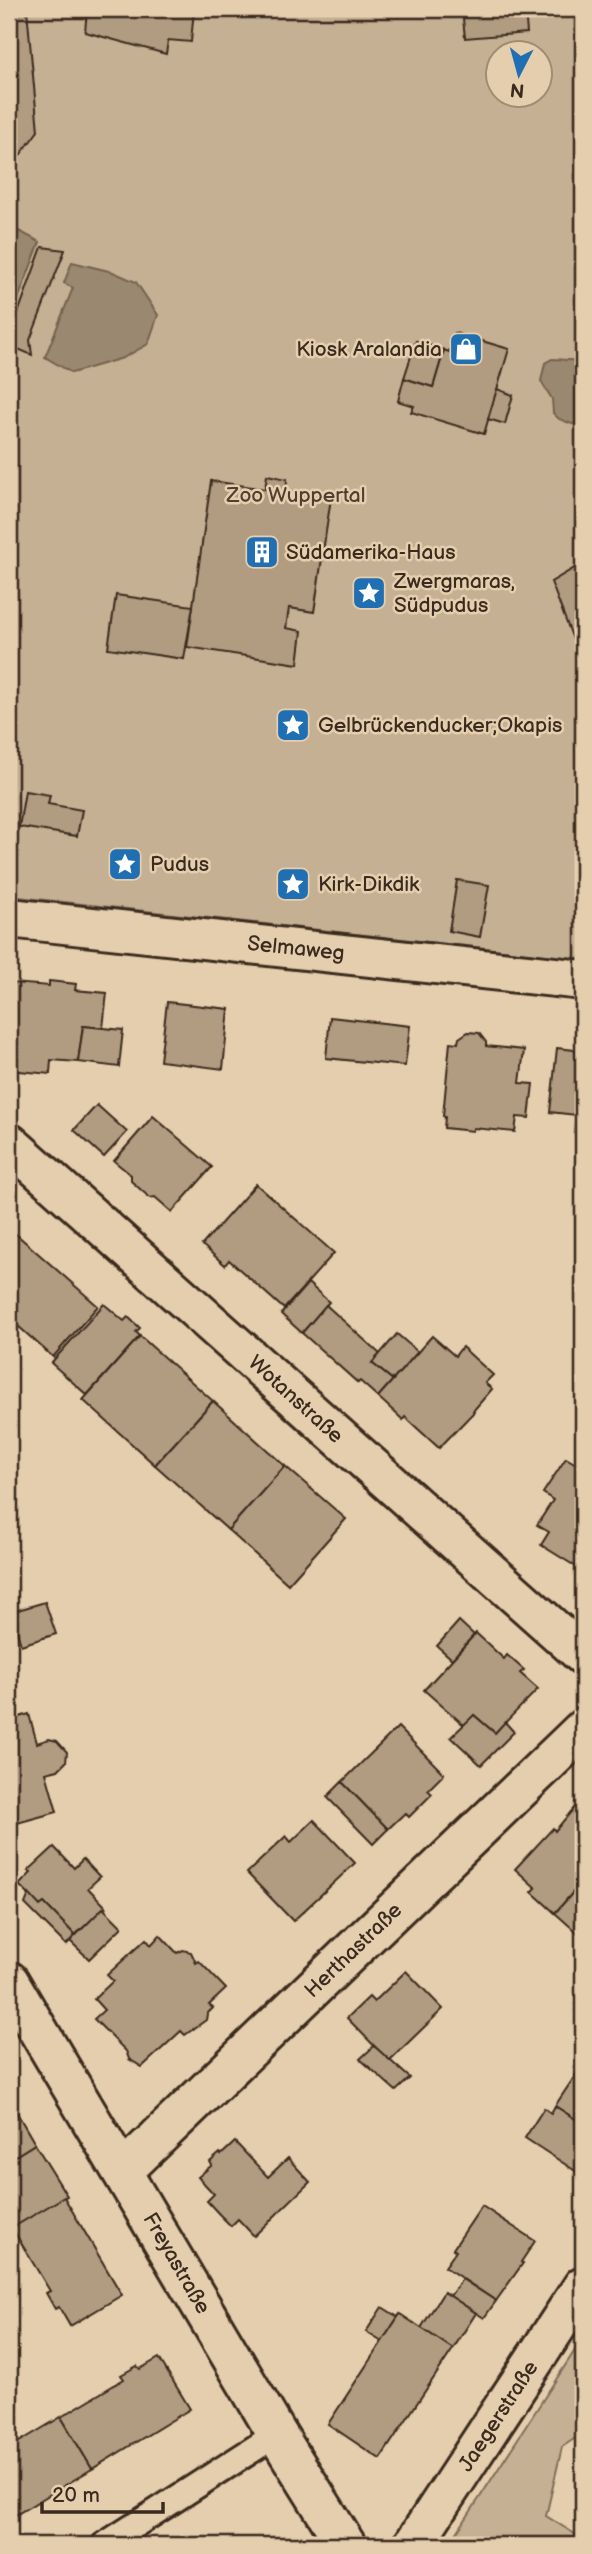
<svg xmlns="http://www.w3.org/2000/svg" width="592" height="2554" font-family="'Balsamiq Sans',sans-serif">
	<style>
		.green { fill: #c6b094; stroke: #806d59; stroke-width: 2; fill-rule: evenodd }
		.water { fill: #9b8870; stroke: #75624f; stroke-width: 2 }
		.building { fill: #b19b81; stroke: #3b2a1e; stroke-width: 2 }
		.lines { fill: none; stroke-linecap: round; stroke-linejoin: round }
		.lane-casing { stroke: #3b2a1e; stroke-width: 30 }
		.street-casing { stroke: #3b2a1e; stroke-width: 44 }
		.lane { stroke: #e5ceae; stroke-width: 24 }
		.street { stroke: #e5ceae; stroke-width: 38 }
		.labels { text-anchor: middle; stroke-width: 5; stroke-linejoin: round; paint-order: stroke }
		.poi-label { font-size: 21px; fill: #3b2a1e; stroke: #e5ceae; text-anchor: start }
		.park-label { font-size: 21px; fill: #503e30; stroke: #e5ceae }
		.street-label { font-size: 21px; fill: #3b2a1e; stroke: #e5ceae }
	</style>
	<rect width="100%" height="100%" fill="#e5ceae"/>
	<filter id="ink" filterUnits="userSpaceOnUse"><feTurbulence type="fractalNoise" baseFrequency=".0143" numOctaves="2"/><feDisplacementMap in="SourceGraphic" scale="14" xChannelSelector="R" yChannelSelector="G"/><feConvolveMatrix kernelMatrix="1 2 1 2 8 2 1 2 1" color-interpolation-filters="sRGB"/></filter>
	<g filter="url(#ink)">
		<g class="green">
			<path d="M9 9H583V959L9 896ZM498 52H540V94H498Z"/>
			<polygon points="583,2338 583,2433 562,2447 546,2516 583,2539 583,2545 449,2545"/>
		</g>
		<g class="water">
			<polygon points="9,226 40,242 9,323"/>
			<polygon points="72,262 113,272 136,282 158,315 148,344 123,358 72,373 45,357 73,288 64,283"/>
			<polygon points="552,359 583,361 583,423 572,424 559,419 553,413 552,399 541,381 545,363"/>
		</g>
		<g class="building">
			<polygon points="9,9 27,9 38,131 9,170"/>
			<polygon points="87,9 194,9 191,42 168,40 166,54 85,32"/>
			<polygon points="462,9 525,9 527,33 465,38"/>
			<polygon points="42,247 65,250 30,340 32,355 18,349 9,363 9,338"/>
			<polygon points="455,333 509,349 484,434 411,412 414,406 398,401 404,378 433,387 444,350 449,352"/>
			<polygon points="416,341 444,350 433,387 404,378"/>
			<polygon points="497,389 513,395 505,424 488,419"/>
			<polygon points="267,475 287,479 286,492 331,498 314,612 289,608 286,628 302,631 298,664 187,647 211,481 265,489"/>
			<polygon points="583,563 583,644 576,647 551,582"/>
			<polygon points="116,595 193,606 184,659 108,648"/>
			<polygon points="25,791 50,795 48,804 82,810 77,836 19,827"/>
			<polygon points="457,880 489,885 480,937 449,931"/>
			<polygon points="49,981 76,984 75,990 107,993 103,1028 83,1026 78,1062 51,1060 50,1074 9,1070 9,1019 13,983 49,986"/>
			<polygon points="167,1002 229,1009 223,1069 160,1061"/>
			<polygon points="330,1017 410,1026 405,1066 326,1058"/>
			<polygon points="83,1026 123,1030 119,1067 78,1062"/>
			<polygon points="468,1032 479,1033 486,1042 486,1046 524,1050 520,1083 533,1084 529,1118 517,1117 515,1132 473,1128 473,1131 444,1128 445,1117 443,1116 450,1042 458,1043 459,1038"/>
			<polygon points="583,1045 583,1133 574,1132"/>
			<polygon points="557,1048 583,1051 576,1115 550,1112"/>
			<polygon points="97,1105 127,1132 104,1157 74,1130"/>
			<polygon points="153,1116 212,1167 172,1212 155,1197 150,1198 131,1181 131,1175 114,1161"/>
			<polygon points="256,1184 334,1253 284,1309 229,1260 225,1265 202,1245"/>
			<polygon points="16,1234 98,1306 53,1357 9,1318 9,1243"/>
			<polygon points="308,1283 329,1302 302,1333 281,1314"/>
			<polygon points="104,1304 124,1321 128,1317 140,1328 136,1332 140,1336 87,1395 51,1363"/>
			<polygon points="326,1305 380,1354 372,1363 393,1380 378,1397 360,1381 358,1383 302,1333"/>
			<polygon points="397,1334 418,1352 393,1380 372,1363"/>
			<polygon points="140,1336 213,1401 155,1465 83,1400"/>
			<polygon points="432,1336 455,1356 462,1347 493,1375 485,1383 492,1389 473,1411 474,1412 439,1448 405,1417 403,1420 378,1397"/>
			<polygon points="213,1401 285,1466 228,1530 155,1465"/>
			<polygon points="566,1458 583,1468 583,1571 541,1545 549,1532 537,1525 553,1500 543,1493"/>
			<polygon points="285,1466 346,1519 288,1584 228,1530"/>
			<polygon points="45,1602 56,1634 21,1645 11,1612"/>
			<polygon points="459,1621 474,1635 452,1659 437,1646"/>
			<polygon points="476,1633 504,1659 507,1655 524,1670 520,1673 538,1689 495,1733 474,1715 465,1726 424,1690"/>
			<polygon points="9,1712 11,1712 13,1719 29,1714 37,1743 49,1739 57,1741 67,1752 66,1762 58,1770 46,1773 57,1812 17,1823 9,1800"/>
			<polygon points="474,1715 495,1733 505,1722 514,1732 481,1765 451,1737"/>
			<polygon points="398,1727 444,1774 428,1790 432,1794 409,1817 405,1813 388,1829 342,1782"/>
			<polygon points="342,1782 388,1829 373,1844 327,1797"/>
			<polygon points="581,1805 583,1805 583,1881 555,1913 532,1892 536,1888 515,1869 553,1828 555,1831 574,1808"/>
			<polygon points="314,1820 355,1863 293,1921 247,1873 286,1836 291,1842"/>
			<polygon points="54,1847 74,1868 83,1859 100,1877 88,1888 106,1907 75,1935 44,1903 40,1906 19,1885 31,1873 28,1871"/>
			<polygon points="583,1881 583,1938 555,1913"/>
			<polygon points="29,1894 40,1906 44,1903 75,1935 70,1941 66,1945 25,1904"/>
			<polygon points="103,1908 122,1927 89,1959 70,1941"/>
			<polygon points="160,1935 177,1953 183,1950 191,1952 196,1963 199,1961 226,1989 209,2005 213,2008 207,2014 206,2020 185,2035 181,2031 142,2067 129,2059 126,2051 94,2019 104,2010 94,1999 113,1981 107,1975 146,1939 151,1945"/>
			<polygon points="406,1971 443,2009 389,2061 347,2018 369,1997 374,2002"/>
			<polygon points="374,2046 410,2078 396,2091 360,2059"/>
			<polygon points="579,2070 583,2073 583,2124 555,2106"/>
			<polygon points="9,2099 35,2144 9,2160"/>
			<polygon points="555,2106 583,2124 583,2176 525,2138 544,2108 551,2113"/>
			<polygon points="235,2142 268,2177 288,2158 310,2182 254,2236 238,2219 231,2226 219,2214 207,2201 214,2194 198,2177 212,2165 210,2162 220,2153 221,2155"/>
			<polygon points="35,2144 67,2196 9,2230 9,2160"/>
			<polygon points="64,2197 122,2295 70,2326 59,2307 55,2309 46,2293 50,2291 12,2228"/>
			<polygon points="482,2206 535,2241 521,2262 523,2263 496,2301 445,2267 456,2251 453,2249"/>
			<polygon points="462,2279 496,2301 484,2318 450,2296"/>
			<polygon points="444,2292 476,2313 453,2349 421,2328"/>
			<polygon points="382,2307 398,2317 382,2342 366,2332"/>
			<polygon points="400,2314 453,2349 380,2459 328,2424"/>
			<polygon points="159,2358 190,2409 92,2469 61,2417 124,2379 121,2375 137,2366 140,2369"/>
			<polygon points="61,2417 92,2469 9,2519 9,2448"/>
		</g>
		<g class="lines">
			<g class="lane-casing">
				<polyline id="lane" points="104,2545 277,2434"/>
			</g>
			<g class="street-casing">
				<g id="street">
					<polyline points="9,918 583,980"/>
					<polyline points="9,1143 583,1655"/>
					<polyline points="9,1981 277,2434 346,2545"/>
					<polyline points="123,2171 583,1729"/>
					<polyline points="413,2545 583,2286"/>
				</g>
			</g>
			<use href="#lane" class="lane"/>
			<use href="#street" class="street"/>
		</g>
	</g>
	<defs>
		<g id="shop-square" transform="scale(1.75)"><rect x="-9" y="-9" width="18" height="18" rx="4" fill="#1f6fb2" stroke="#e5ceae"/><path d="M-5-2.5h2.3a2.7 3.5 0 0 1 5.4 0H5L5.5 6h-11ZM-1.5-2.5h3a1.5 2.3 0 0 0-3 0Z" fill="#fff"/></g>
		<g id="building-square" transform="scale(1.75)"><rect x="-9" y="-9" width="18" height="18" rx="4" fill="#1f6fb2" stroke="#e5ceae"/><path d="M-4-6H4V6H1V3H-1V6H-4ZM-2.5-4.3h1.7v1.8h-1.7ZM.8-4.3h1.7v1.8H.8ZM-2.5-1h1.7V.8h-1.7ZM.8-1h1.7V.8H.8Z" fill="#fff"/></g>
		<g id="sight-square" transform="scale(1.75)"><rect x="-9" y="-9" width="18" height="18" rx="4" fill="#1f6fb2" stroke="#e5ceae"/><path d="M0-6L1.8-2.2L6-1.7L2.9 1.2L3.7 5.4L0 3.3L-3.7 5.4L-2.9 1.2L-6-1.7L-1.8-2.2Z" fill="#fff"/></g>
	</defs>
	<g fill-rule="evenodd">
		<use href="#shop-square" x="466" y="349"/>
		<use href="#building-square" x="262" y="552"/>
		<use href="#sight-square" x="369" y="593"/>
		<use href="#sight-square" x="293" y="725"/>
		<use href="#sight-square" x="125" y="864"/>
		<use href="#sight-square" x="293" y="884"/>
	</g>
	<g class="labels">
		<g class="poi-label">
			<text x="442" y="356" text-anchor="end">Kiosk Aralandia</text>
			<text x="286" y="559">Südamerika-Haus</text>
			<text x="394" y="588">Zwergmaras,<tspan x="394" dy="24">Südpudus</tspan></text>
			<text x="318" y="732">Gelbrückenducker;Okapis</text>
			<text x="150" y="871">Pudus</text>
			<text x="318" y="891">Kirk-Dikdik</text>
		</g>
		<g class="park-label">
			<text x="296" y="502">Zoo Wuppertal</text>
		</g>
		<g class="street-label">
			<text transform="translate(296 948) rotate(6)" y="7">Selmaweg</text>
			<text transform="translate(296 1399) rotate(42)" y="7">Wotanstraße</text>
			<text transform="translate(353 1950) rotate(-44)" y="7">Herthastraße</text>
			<text transform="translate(177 2263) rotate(60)" y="7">Freyastraße</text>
			<text transform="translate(498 2416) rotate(-57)" y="7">Jaegerstraße</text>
		</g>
	</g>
	<rect width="592" height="2554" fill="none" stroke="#e5ceae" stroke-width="35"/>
	<rect x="18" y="18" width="557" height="2519" fill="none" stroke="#3b2a1e" stroke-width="2.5" filter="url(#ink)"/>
	<g transform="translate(519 74) rotate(186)"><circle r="33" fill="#e5ceae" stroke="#a18c74" stroke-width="2"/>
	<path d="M0-5L12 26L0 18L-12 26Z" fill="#1f6fb2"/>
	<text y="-10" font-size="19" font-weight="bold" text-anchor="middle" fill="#3b2a1e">N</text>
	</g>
	<path d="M42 2502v10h121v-10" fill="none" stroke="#3b2a1e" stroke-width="3.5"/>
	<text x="52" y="2502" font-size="21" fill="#3b2a1e" stroke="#e5ceae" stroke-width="5" paint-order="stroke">20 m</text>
</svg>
